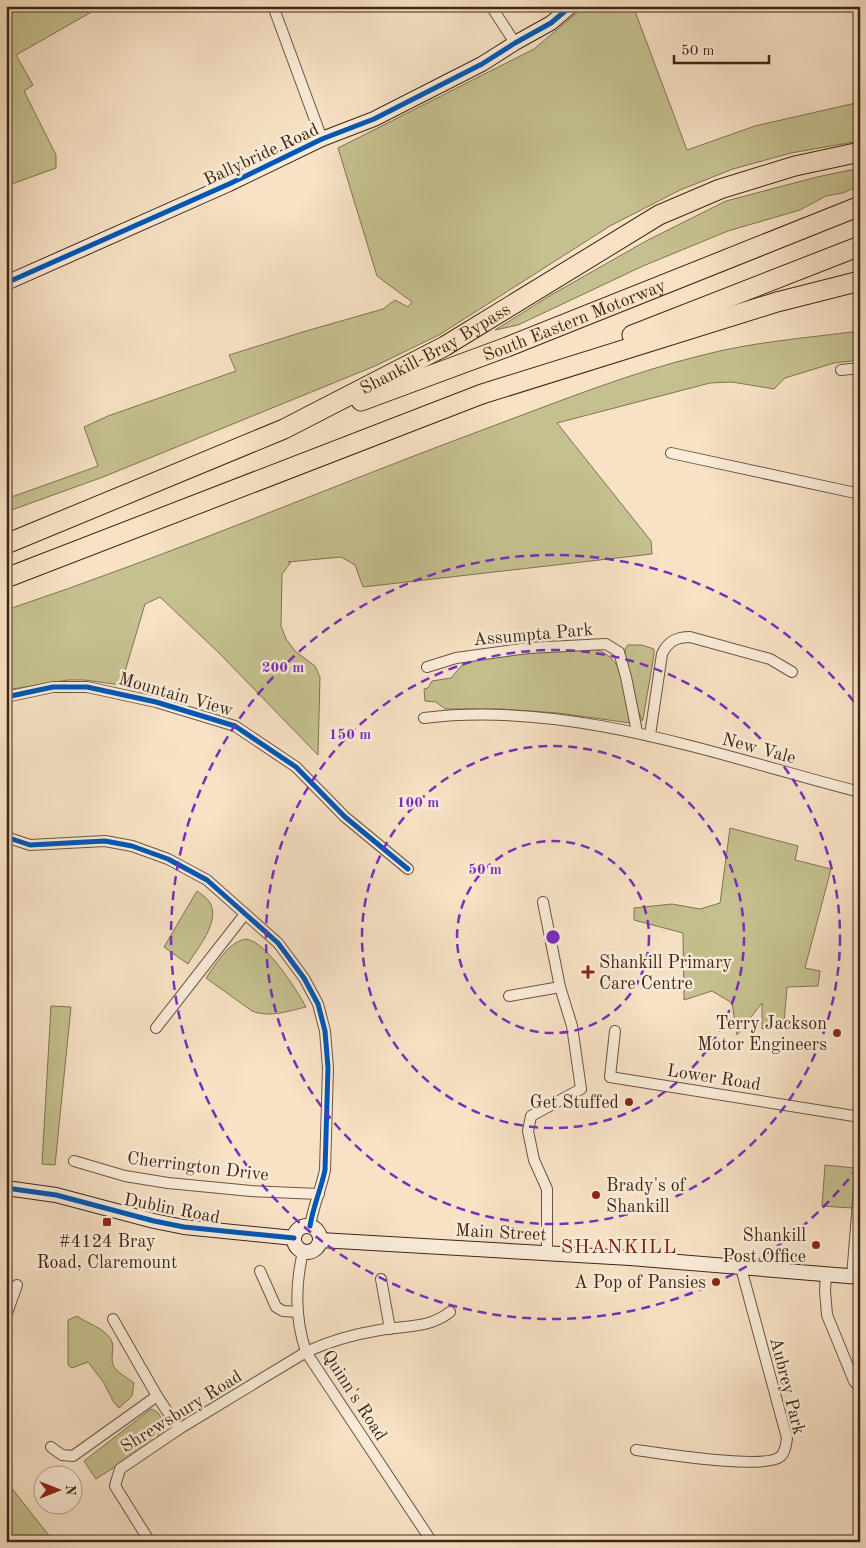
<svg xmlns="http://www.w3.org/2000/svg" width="866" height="1548" font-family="'Old Standard TT',serif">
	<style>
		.green { fill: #c5c08f; stroke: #827252 }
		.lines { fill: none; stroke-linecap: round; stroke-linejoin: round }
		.street-casing { stroke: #6d5442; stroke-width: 12 }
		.secondary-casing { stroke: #3f2516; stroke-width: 16 }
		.highway-casing { stroke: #3f2516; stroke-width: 21 }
		.street { stroke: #faecd9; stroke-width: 10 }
		.secondary { stroke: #faecd9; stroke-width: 14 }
		.highway { stroke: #f7e2c5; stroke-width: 19 }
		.cycleway-casing { stroke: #faecd9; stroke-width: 8 }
		.cycleway { stroke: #0057b8; stroke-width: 5 }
		.ring { fill: none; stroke: #7b2cbf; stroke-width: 2.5; stroke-dasharray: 9 6 }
		.poi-dot { fill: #8f2418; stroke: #faecd9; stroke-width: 2 }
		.labels { text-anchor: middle; stroke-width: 5; stroke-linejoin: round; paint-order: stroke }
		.street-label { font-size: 18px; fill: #3f2516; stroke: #faecd9 }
		.poi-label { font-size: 18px; fill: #3f2516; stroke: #faecd9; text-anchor: end }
		.quarter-label { font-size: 20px; letter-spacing: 1px; fill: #7a1f14; stroke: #faecd9 }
		.centre { fill: #7b2cbf; stroke: #faecd9; stroke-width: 2.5 }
		.ring-label { font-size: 15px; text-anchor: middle; font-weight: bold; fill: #7b2cbf; stroke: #faecd9; stroke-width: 5; stroke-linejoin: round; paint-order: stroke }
	</style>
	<rect width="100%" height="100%" fill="#f7e2c5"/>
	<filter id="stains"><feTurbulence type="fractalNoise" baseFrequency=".004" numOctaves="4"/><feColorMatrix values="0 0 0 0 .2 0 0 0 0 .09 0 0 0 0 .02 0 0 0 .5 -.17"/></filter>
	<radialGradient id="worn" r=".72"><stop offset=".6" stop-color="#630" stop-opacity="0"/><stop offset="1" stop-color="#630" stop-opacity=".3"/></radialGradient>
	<g class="green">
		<polygon points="6,6 102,6 16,55 33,85 24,91 56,155 56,168 6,186"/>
		<polygon points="585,6 633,6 687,150 755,126 860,102 860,141 791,153 733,169 680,190 610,226 439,335 375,366 103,477 6,512 6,499 98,466 84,427 108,416 236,371 229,355 306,331 383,309 395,300 408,307 412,302 377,276 338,148 534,49"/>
		<polygon points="860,168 860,185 843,193 826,196 800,210 728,231 643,266 518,325 495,330 551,295 646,241 726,201 817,177"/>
		<path d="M860 331V360L834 363 785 378 774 389 732 382 710 383 557 423 651 541 652 554 363 587 355 565 341 557 288 562H291L282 574 281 626 286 639 295 651 315 666 320 677 318 755 219 653 160 597 145 604 121 685 84 680H68L6 690V610C171 555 331 486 493 426 560 401 630 373 699 356 751 342 806 338 860 331Z"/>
		<polygon points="628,645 642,645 654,649 654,655 643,719 642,721 636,704 625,654 625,649"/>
		<path d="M589 648C626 653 626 693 630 723L558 713 501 709H445L436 702 425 701 424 689 428 688 432 681 451 678 464 663 469 660 528 652Z"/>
		<polygon points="730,828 798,846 795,860 831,869 805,968 820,971 818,986 787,987 784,1023 762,1029 762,1003 737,1035 732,1003 712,991 684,1000 683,933 634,920 634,908 672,904 700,909 720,903"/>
		<path d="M197 891C202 895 209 899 211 905 219 923 197 949 188 964L164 947Z"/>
		<path d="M246 939C267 942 296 989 306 1007 288 1011 270 1018 252 1011L206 978C216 964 228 942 246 939Z"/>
		<polygon points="51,1006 71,1007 55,1165 42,1164"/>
		<polygon points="825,1165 855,1168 852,1208 822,1206"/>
		<path d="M77 1316C88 1324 102 1327 110 1338 116 1346 110 1355 113 1365 116 1372 128 1378 134 1383L132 1396 119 1408 113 1401 104 1383 88 1362 72 1368 68 1365V1320Z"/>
		<path d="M151 1409C163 1412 162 1424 164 1435L96 1479 84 1461Z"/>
		<polygon points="6,1481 54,1542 6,1542"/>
	</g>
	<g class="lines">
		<g class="street-casing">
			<g id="street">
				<polyline points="273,6 322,139"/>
				<polyline points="491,6 515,43"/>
				<polyline points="841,370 860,368"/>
				<polyline points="671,453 860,494"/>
				<polyline points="427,667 456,658 528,648 606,644 619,652 626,677 637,732"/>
				<polyline points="6,697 53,687 87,687 156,702 235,726 296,767 345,817 408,869"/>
				<path d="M424 718C571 700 719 756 860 792"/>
				<path d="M650 735 662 654C668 641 677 637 690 637L770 659 792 672"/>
				<polyline points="860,803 860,819"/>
				<path d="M6 837 30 845 105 841 132 846 168 859 207 880 278 943 304 978 318 1004 325 1031 328 1068 325 1170C321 1189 313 1207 310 1226"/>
				<polyline points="543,902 560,987 572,1026 581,1089 531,1116 528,1131 534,1160 547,1189 547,1253"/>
				<polyline points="509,996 560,987"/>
				<polyline points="156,1028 245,914"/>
				<polyline points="615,1031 610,1077 860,1117"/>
				<polyline points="74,1161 125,1176 168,1183 251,1191 319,1194"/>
				<path d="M303 1252C295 1285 295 1319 306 1352L432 1542"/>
				<polyline points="260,1271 276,1307 283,1311 298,1312"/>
				<polyline points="826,1274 825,1291 827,1315 854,1381 860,1388"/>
				<polyline points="852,1277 860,1177"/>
				<polyline points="381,1279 390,1329"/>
				<polyline points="6,1316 17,1285"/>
				<polyline points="113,1319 157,1396 179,1429"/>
				<polyline points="51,1447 62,1455 73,1456 157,1396"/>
				<path d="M636 1450C660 1453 766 1471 781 1456 786 1451 786 1444 787 1438L741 1268"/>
				<path d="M150 1542 115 1486 120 1469 179 1429 306 1352C330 1341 355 1334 380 1330 407 1325 428 1329 450 1312"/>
			</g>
		</g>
		<g class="secondary-casing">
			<g id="secondary">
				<polyline points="6,283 229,184 322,139 374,119 482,64 515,43 551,23 571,6"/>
				<polyline points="6,1188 56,1195 154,1221 184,1227 294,1238"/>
				<circle cx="307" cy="1239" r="13"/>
				<polyline points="320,1240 630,1258 860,1277"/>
			</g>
		</g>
		<g class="highway-casing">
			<g id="highway">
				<polyline points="632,335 860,246"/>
				<path id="s1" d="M361 401 507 347 860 206"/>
				<path id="s2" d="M6 544 284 429 445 346 659 215 720 189 795 166 860 152"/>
				<polyline points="6,578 482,394 777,302 860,281"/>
			</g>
		</g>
		<use href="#street" class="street"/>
		<use href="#secondary" class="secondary"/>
		<use href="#highway" class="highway"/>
		<g class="cycleway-casing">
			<g id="cycleway">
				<polyline points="6,283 229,184 322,139 374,119 482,64 515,43 551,23 571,6"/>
				<polyline points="6,697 53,687 87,687 156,702 235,726 296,767 345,817 408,869"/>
				<path d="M6 837 30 845 105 841 132 846 168 859 207 880 278 943 304 978 318 1004 325 1031 328 1068 325 1170C321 1189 313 1207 310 1226"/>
				<polyline points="6,1188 56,1195 154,1221 184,1227 294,1238"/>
			</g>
		</g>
		<use href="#cycleway" class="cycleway"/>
	</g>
	<g class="ring">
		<circle cx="553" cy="937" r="96"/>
		<circle cx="553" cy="937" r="191"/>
		<circle cx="553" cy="937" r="287"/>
		<path d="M858 1167A382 382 0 1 1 858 707"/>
	</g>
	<g class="poi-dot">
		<path d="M585.5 964.5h5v5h5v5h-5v5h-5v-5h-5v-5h5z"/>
		<circle cx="837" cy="1033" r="5"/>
		<circle cx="629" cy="1102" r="5"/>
		<circle cx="596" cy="1195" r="5"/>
		<rect x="102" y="1217" width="10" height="10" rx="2.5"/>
		<circle cx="816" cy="1245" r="5"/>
		<circle cx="716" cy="1282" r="5"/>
	</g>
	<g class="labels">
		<g class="street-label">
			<text transform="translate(261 154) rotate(-25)" y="6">Ballybride Road</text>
			<text dy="6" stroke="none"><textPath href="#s1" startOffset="228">South Eastern Motorway</textPath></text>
			<text dy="6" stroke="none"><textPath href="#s2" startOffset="472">Shankill-Bray Bypass</textPath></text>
			<text transform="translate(533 634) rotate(-5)" y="6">Assumpta Park</text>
			<text transform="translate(176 694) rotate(16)" y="6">Mountain View</text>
			<text transform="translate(759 748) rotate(15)" y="6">New Vale</text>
			<text transform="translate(714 1077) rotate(9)" y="6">Lower Road</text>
			<text transform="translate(198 1166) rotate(7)" y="6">Cherrington Drive</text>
			<text transform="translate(172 1208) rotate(11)" y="6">Dublin Road</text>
			<text transform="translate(501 1232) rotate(3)" y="6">Main Street</text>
			<text transform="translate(788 1386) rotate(76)" y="6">Aubrey Park</text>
			<text transform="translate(355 1395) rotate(57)" y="6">Quinn's Road</text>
			<text transform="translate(181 1411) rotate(-32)" y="6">Shrewsbury Road</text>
		</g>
		<g class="poi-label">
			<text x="599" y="968" text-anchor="start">Shankill Primary<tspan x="599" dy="21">Care Centre</tspan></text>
			<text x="827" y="1029">Terry Jackson<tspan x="827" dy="21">Motor Engineers</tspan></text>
			<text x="619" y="1108">Get Stuffed</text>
			<text x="606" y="1191" text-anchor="start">Brady's of<tspan x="606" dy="21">Shankill</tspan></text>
			<text x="806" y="1241">Shankill<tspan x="806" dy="21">Post Office</tspan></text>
			<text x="107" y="1247" text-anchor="middle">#4124 Bray<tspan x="107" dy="21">Road, Claremount</tspan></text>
			<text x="706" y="1288">A Pop of Pansies</text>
		</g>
		<g class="quarter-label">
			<text x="619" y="1253">SHANKILL</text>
		</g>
	</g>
	<circle cx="553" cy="937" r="8" class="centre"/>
	<g class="ring-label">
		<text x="283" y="672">200 m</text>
		<text x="350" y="739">150 m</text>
		<text x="418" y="807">100 m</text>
		<text x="485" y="874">50 m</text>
	</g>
	<rect width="866" height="1548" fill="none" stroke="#f7e2c5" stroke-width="25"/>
	<rect x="8" y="8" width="851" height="1533" fill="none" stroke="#3f2516" stroke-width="2.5"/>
	<rect x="12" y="12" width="841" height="1523" fill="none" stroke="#3f2516"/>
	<g transform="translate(58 1490) rotate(90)"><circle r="24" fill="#faecd9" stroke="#af9c8b"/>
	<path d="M0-4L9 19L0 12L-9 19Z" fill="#8f2418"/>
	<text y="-8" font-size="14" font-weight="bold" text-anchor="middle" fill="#3f2516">N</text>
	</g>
	<path d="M674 55v8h95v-8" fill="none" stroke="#3f2516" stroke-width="2.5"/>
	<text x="681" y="55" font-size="15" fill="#3f2516" stroke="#faecd9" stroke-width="4" paint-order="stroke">50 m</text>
	<rect width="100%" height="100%" filter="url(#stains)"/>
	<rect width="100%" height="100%" fill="url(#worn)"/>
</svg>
